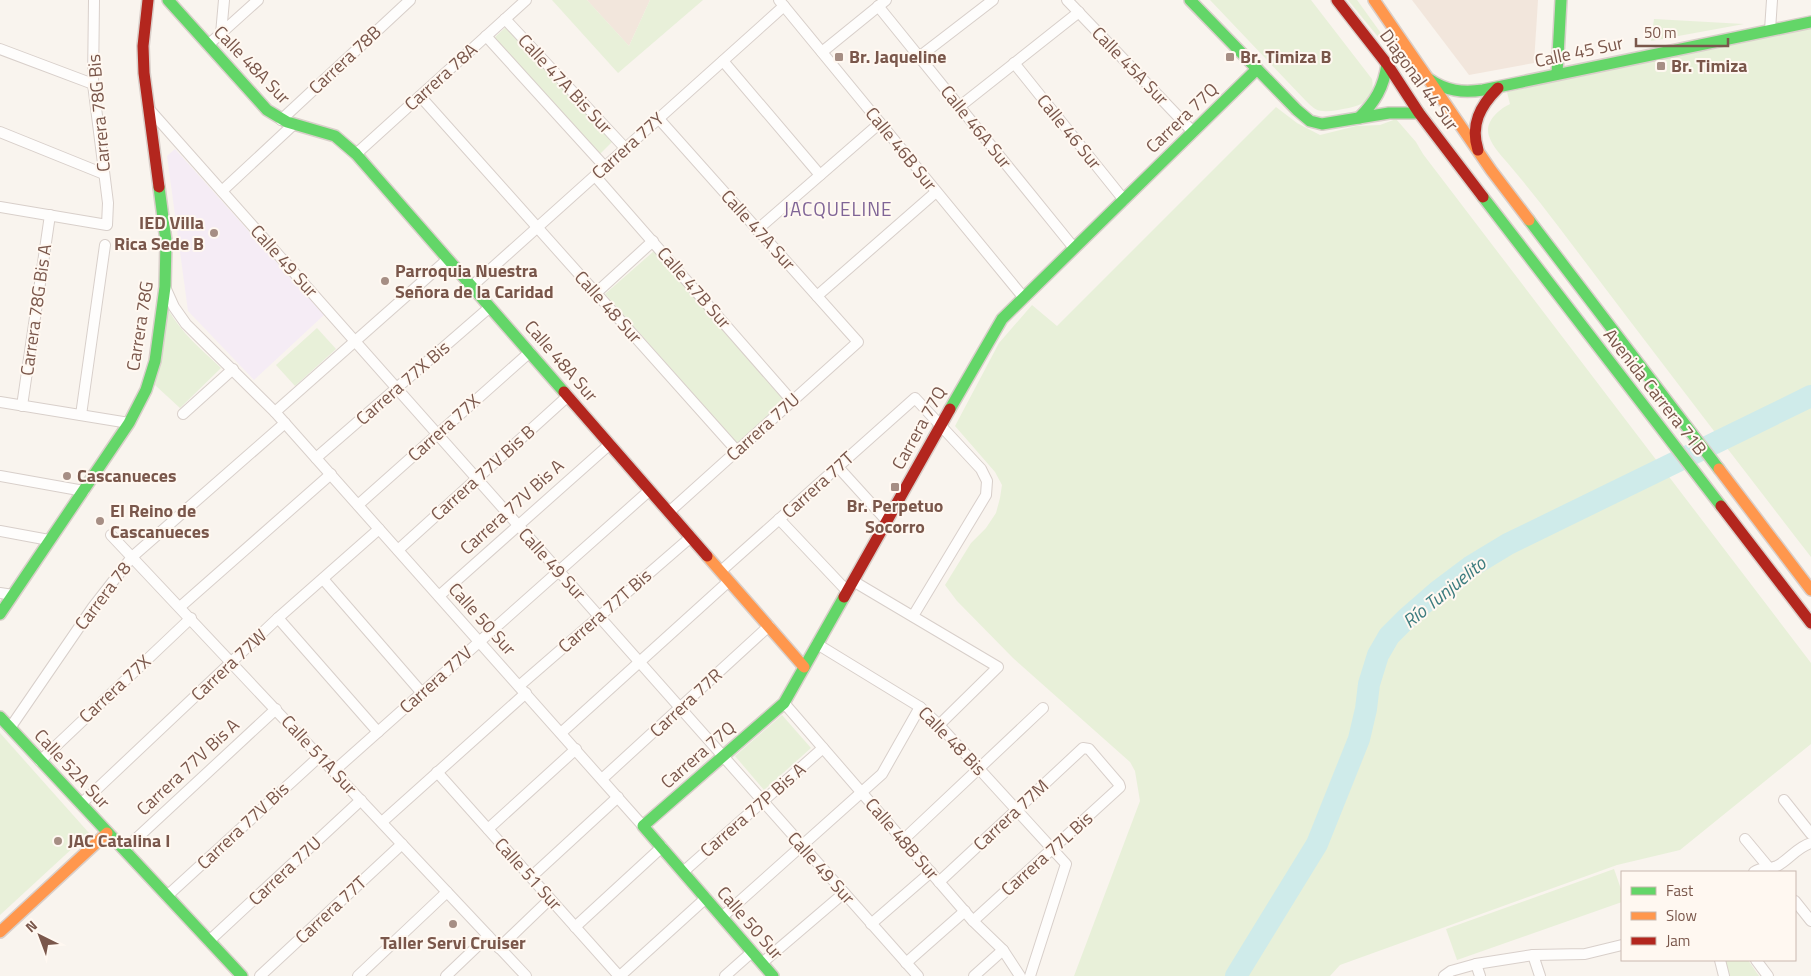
<svg xmlns="http://www.w3.org/2000/svg" width="1811" height="976" font-family="'Titillium Web',sans-serif">
	<style>
		.residential { fill: #f2e6dc }
		.education { fill: #f5ecf5 }
		.green { fill: #e8f0d9 }
		.lines { fill: none; stroke-linecap: round; stroke-linejoin: round }
		.river { stroke: #cfebea; stroke-width: 22 }
		.street-casing { stroke: #d8cfca; stroke-width: 12 }
		.fast-casing { stroke: #d9cfca; stroke-width: 14 }
		.slow-casing { stroke: #d9cfca; stroke-width: 14 }
		.jam-casing { stroke: #d9cfca; stroke-width: 14 }
		.street { stroke: #fefdfc; stroke-width: 10 }
		.fast { stroke: #63d668; stroke-width: 11 }
		.slow { stroke: #ff974d; stroke-width: 11 }
		.jam { stroke: #b3261e; stroke-width: 11 }
		.poi-dot { fill: #a68e84; stroke: #fff8f1; stroke-width: 2 }
		.labels { text-anchor: middle; stroke-width: 4; stroke-linejoin: round; paint-order: stroke }
		.street-label { font-size: 18px; fill: #7a574b; stroke: #fff8f1 }
		.poi-label { font-size: 18px; font-weight: bold; fill: #7a574b; stroke: #fff8f1; text-anchor: start }
		.neighbourhood-label { font-size: 19px; letter-spacing: 1px; fill: #7f6496; stroke: #fff8f1 }
		.water-label { font-size: 19px; font-style: italic; fill: #3d7c7f; stroke: #fff8f1 }
	</style>
	<rect width="100%" height="100%" fill="#f9f4ee"/>
	<g class="residential">
		<polygon points="587,0 650,0 629,46"/>
		<polygon points="1412,0 1538,0 1534,63 1469,75"/>
	</g>
	<polygon class="education" points="175,149 324,315 254,380 188,311 167,156"/>
	<g class="green">
		<polygon points="552,0 587,0 629,46 650,0 703,0 618,73"/>
		<path d="M1210 0H1311L1372 79C1376 101 1361 106 1343 109 1337 110 1330 112 1323 111 1316 111 1311 106 1306 101Z"/>
		<polygon points="1348,0 1357,0 1383,36 1379,38"/>
		<polygon points="1654,19 1744,24 1651,41"/>
		<polygon points="507,26 613,141 600,154 493,39"/>
		<path d="M1811 27V557C1726 447 1642 337 1558 226 1543 206 1527 186 1511 167 1504 158 1492 147 1489 136 1484 122 1499 109 1510 104L1507 92Z"/>
		<polygon points="1276,107 1297,123 1320,135 1356,126 1380,125 1396,119 1416,142 1423,154 1811,663 1811,744 1680,850 1617,865 1340,965 1330,976 1074,976 1140,801 1135,771 1130,762 1013,658 957,601 945,585 971,543 986,528 996,513 1000,498 1002,485 995,472 955,426 999,343 1032,305 1057,326"/>
		<polygon points="654,251 786,399 737,443 605,294"/>
		<path d="M168 309C181 333 202 350 221 368L180 408 155 385Z"/>
		<polygon points="317,328 336,349 295,386 276,365"/>
		<polygon points="782,715 811,748 764,790 735,756"/>
		<polygon points="0,733 89,833 0,915"/>
		<polygon points="1614,869 1622,892 1622,902 1457,960 1446,929"/>
		<polygon points="1725,960 1748,960 1759,976 1728,976"/>
	</g>
	<g class="lines">
		<polyline class="river" points="1236,976 1317,844 1359,739 1366,709 1369,684 1378,655 1389,636 1407,618 1438,591 1470,567 1508,544 1811,396"/>
		<g class="street-casing">
			<g id="street">
				<polyline points="779,0 1024,298"/>
				<polyline points="1067,0 1193,132"/>
				<polyline points="878,6 1074,248"/>
				<polyline points="505,19 626,149"/>
				<polyline points="1770,30 1772,0"/>
				<polyline points="221,34 224,0"/>
				<polyline points="486,36 605,167"/>
				<polyline points="208,45 258,0"/>
				<polyline points="0,49 93,84"/>
				<polyline points="822,52 886,0"/>
				<polyline points="919,57 993,0"/>
				<polyline points="723,61 820,175"/>
				<polyline points="1014,63 1124,200"/>
				<polyline points="420,96 737,451"/>
				<polyline points="959,107 1079,12"/>
				<polyline points="149,109 918,976"/>
				<polyline points="659,119 858,342 669,512"/>
				<polyline points="281,120 410,0"/>
				<polyline points="0,132 104,174"/>
				<polyline points="356,154 526,0"/>
				<polyline points="595,176 792,401"/>
				<polyline points="222,191 293,125"/>
				<polyline points="0,207 107,225 108,203 93,84 94,0"/>
				<polyline points="757,230 880,123"/>
				<polyline points="472,286 784,6"/>
				<polyline points="165,287 174,307 186,324 275,412 643,826"/>
				<polyline points="596,293 653,241"/>
				<polyline points="817,296 936,192"/>
				<polyline points="0,402 129,423"/>
				<polyline points="22,406 50,215"/>
				<polyline points="275,412 448,259"/>
				<polyline points="183,414 233,369"/>
				<polyline points="81,415 105,245"/>
				<polyline points="316,458 490,307"/>
				<polyline points="838,467 887,521"/>
				<polyline points="0,476 84,491"/>
				<polyline points="358,505 530,352"/>
				<polyline points="779,519 847,591"/>
				<polyline points="0,531 49,540"/>
				<polyline points="111,535 526,976"/>
				<polyline points="398,550 568,396"/>
				<polyline points="721,571 915,398 981,469 987,481 986,495 913,616"/>
				<polyline points="323,579 422,693"/>
				<polyline points="853,581 998,667 939,725"/>
				<polyline points="0,593 13,595"/>
				<polyline points="439,596 610,444"/>
				<polyline points="180,607 331,474"/>
				<polyline points="278,618 378,732"/>
				<polyline points="817,644 920,707 939,725 1066,864 1030,976"/>
				<polyline points="519,686 691,537"/>
				<polyline points="784,703 973,921 1003,950 1020,976"/>
				<polyline points="10,728 93,607 132,557 285,423"/>
				<polyline points="561,733 729,581"/>
				<polyline points="40,761 191,618"/>
				<polyline points="334,771 650,490"/>
				<polyline points="437,772 619,976"/>
				<polyline points="602,779 769,626"/>
				<polyline points="1784,800 1811,834"/>
				<polyline points="81,804 278,618 379,529"/>
				<polyline points="382,822 526,693"/>
				<polyline points="488,829 576,749"/>
				<polyline points="1745,839 1770,869"/>
				<polyline points="903,840 1043,708"/>
				<polyline points="124,850 276,709"/>
				<polyline points="683,872 823,748"/>
				<path d="M1754 872C1762 866 1768 870 1777 866 1789 860 1797 847 1811 843"/>
				<polyline points="531,877 618,797"/>
				<polyline points="939,882 1083,748 1089,749 1119,784 1120,787 973,921"/>
				<polyline points="167,896 320,756"/>
				<polyline points="1795,901 1811,921"/>
				<polyline points="722,917 882,774 920,707"/>
				<polyline points="871,924 931,872"/>
				<polyline points="575,927 662,847"/>
				<polyline points="209,941 361,800"/>
				<polyline points="499,948 550,899"/>
				<polyline points="1533,955 1540,976"/>
				<polyline points="1720,960 1724,976"/>
				<polyline points="1756,960 1768,976"/>
				<polyline points="762,963 844,893"/>
				<polyline points="906,963 965,911"/>
				<polyline points="1476,964 1480,976"/>
				<polyline points="260,976 402,844"/>
				<polyline points="358,976 447,892"/>
				<polyline points="446,976 488,936"/>
				<polyline points="620,976 706,898"/>
				<polyline points="725,976 752,952"/>
				<polyline points="974,976 1003,950"/>
				<polyline points="1444,976 1451,971 1476,964 1533,955 1585,954 1622,945"/>
			</g>
		</g>
		<g class="fast-casing">
			<g id="fast">
				<polyline points="168,0 267,110 287,122 335,136 356,154 564,392"/>
				<polyline points="1190,0 1297,110 1310,121 1322,124 1389,113 1419,113"/>
				<polyline points="1557,74 1561,0"/>
				<path d="M1429 79C1446 91 1463 93 1483 90L1811 22"/>
				<path d="M1359 118C1375 102 1384 87 1387 64"/>
				<polyline points="1483,197 1721,506"/>
				<polyline points="1529,220 1719,469"/>
				<polyline points="950,409 1002,319 1257,69"/>
				<polyline points="0,614 129,423 146,390 155,361 165,287 166,241 159,187"/>
				<polyline points="0,717 242,976"/>
				<polyline points="773,976 643,826 784,703 844,597"/>
			</g>
		</g>
		<g class="slow-casing">
			<g id="slow">
				<polyline points="1374,0 1491,170 1529,220"/>
				<polyline points="1719,469 1811,590"/>
				<polyline points="707,556 804,667"/>
				<polyline points="0,932 107,833"/>
			</g>
		</g>
		<g class="jam-casing">
			<g id="jam">
				<polyline points="148,0 143,46 144,73 159,187"/>
				<polyline points="1337,0 1387,64 1419,113 1483,197"/>
				<path d="M1478 150C1470 125 1480 106 1498 88"/>
				<polyline points="564,392 707,556"/>
				<polyline points="1721,506 1811,623"/>
				<polyline points="844,597 950,409"/>
			</g>
		</g>
		<use href="#street" class="street"/>
		<use href="#fast" class="fast"/>
		<use href="#slow" class="slow"/>
		<use href="#jam" class="jam"/>
	</g>
	<g class="poi-dot">
		<rect x="834" y="52" width="10" height="10" rx="2.5"/>
		<rect x="1225" y="52" width="10" height="10" rx="2.5"/>
		<rect x="1656" y="61" width="10" height="10" rx="2.5"/>
		<circle cx="214" cy="233" r="5"/>
		<circle cx="385" cy="281" r="5"/>
		<circle cx="67" cy="476" r="5"/>
		<rect x="890" y="482" width="10" height="10" rx="2.5"/>
		<circle cx="100" cy="521" r="5"/>
		<circle cx="58" cy="841" r="5"/>
		<circle cx="453" cy="924" r="5"/>
	</g>
	<g class="labels">
		<g class="street-label">
			<text transform="translate(1579 52) rotate(-12)" y="6">Calle 45 Sur</text>
			<text transform="translate(345 60) rotate(-43)" y="6">Carrera 78B</text>
			<text transform="translate(252 65) rotate(46)" y="6">Calle 48A Sur</text>
			<text transform="translate(1130 66) rotate(46)" y="6">Calle 45A Sur</text>
			<text transform="translate(441 77) rotate(-42)" y="6">Carrera 78A</text>
			<text transform="translate(1419 80) rotate(54)" y="6">Diagonal 44 Sur</text>
			<text transform="translate(565 84) rotate(47)" y="6">Calle 47A Bis Sur</text>
			<text transform="translate(99 113) rotate(-95)" y="6">Carrera 78G Bis</text>
			<text transform="translate(1182 118) rotate(-44)" y="6">Carrera 77Q</text>
			<text transform="translate(976 127) rotate(51)" y="6">Calle 46A Sur</text>
			<text transform="translate(1069 132) rotate(51)" y="6">Calle 46 Sur</text>
			<text transform="translate(628 146) rotate(-42)" y="6">Carrera 77Y</text>
			<text transform="translate(901 149) rotate(51)" y="6">Calle 46B Sur</text>
			<text transform="translate(758 230) rotate(48)" y="6">Calle 47A Sur</text>
			<text transform="translate(284 261) rotate(48)" y="6">Calle 49 Sur</text>
			<text transform="translate(694 288) rotate(49)" y="6">Calle 47B Sur</text>
			<text transform="translate(608 307) rotate(48)" y="6">Calle 48 Sur</text>
			<text transform="translate(36 310) rotate(-82)" y="6">Carrera 78G Bis A</text>
			<text transform="translate(140 326) rotate(-81)" y="6">Carrera 78G</text>
			<text transform="translate(561 361) rotate(49)" y="6">Calle 48A Sur</text>
			<text transform="translate(403 383) rotate(-41)" y="6">Carrera 77X Bis</text>
			<text transform="translate(1655 392) rotate(52)" y="6">Avenida Carrera 71B</text>
			<text transform="translate(763 427) rotate(-42)" y="6">Carrera 77U</text>
			<text transform="translate(444 428) rotate(-42)" y="6">Carrera 77X</text>
			<text transform="translate(919 428) rotate(-61)" y="6">Carrera 77Q</text>
			<text transform="translate(483 473) rotate(-42)" y="6">Carrera 77V Bis B</text>
			<text transform="translate(818 485) rotate(-42)" y="6">Carrera 77T</text>
			<text transform="translate(512 507) rotate(-42)" y="6">Carrera 77V Bis A</text>
			<text transform="translate(552 564) rotate(48)" y="6">Calle 49 Sur</text>
			<text transform="translate(103 596) rotate(-53)" y="6">Carrera 78</text>
			<text transform="translate(605 611) rotate(-41)" y="6">Carrera 77T Bis</text>
			<text transform="translate(482 619) rotate(48)" y="6">Calle 50 Sur</text>
			<text transform="translate(229 665) rotate(-43)" y="6">Carrera 77W</text>
			<text transform="translate(436 680) rotate(-42)" y="6">Carrera 77V</text>
			<text transform="translate(115 689) rotate(-43)" y="6">Carrera 77X</text>
			<text transform="translate(686 703) rotate(-43)" y="6">Carrera 77R</text>
			<text transform="translate(952 741) rotate(46)" y="6">Calle 48 Bis</text>
			<text transform="translate(319 755) rotate(47)" y="6">Calle 51A Sur</text>
			<text transform="translate(698 755) rotate(-41)" y="6">Carrera 77Q</text>
			<text transform="translate(188 767) rotate(-43)" y="6">Carrera 77V Bis A</text>
			<text transform="translate(72 769) rotate(47)" y="6">Calle 52A Sur</text>
			<text transform="translate(753 810) rotate(-41)" y="6">Carrera 77P Bis A</text>
			<text transform="translate(1011 815) rotate(-43)" y="6">Carrera 77M</text>
			<text transform="translate(243 826) rotate(-43)" y="6">Carrera 77V Bis</text>
			<text transform="translate(902 839) rotate(49)" y="6">Calle 48B Sur</text>
			<text transform="translate(1047 854) rotate(-42)" y="6">Carrera 77L Bis</text>
			<text transform="translate(821 868) rotate(48)" y="6">Calle 49 Sur</text>
			<text transform="translate(285 871) rotate(-43)" y="6">Carrera 77U</text>
			<text transform="translate(528 874) rotate(48)" y="6">Calle 51 Sur</text>
			<text transform="translate(331 910) rotate(-43)" y="6">Carrera 77T</text>
			<text transform="translate(750 923) rotate(49)" y="6">Calle 50 Sur</text>
		</g>
		<g class="poi-label">
			<text x="849" y="63">Br. Jaqueline</text>
			<text x="1240" y="63">Br. Timiza B</text>
			<text x="1671" y="72">Br. Timiza</text>
			<text x="204" y="229" text-anchor="end">IED Villa<tspan x="204" dy="21">Rica Sede B</tspan></text>
			<text x="395" y="277">Parroquia Nuestra<tspan x="395" dy="21">Señora de la Caridad</tspan></text>
			<text x="77" y="482">Cascanueces</text>
			<text x="895" y="512" text-anchor="middle">Br. Perpetuo<tspan x="895" dy="21">Socorro</tspan></text>
			<text x="110" y="517">El Reino de<tspan x="110" dy="21">Cascanueces</tspan></text>
			<text x="68" y="847">JAC Catalina I</text>
			<text x="453" y="949" text-anchor="middle">Taller Servi Cruiser</text>
		</g>
		<g class="neighbourhood-label">
			<text x="838" y="216">JACQUELINE</text>
		</g>
		<g class="water-label">
			<text transform="translate(1444 592) rotate(-39)" y="7">Río Tunjuelito</text>
		</g>
	</g>
	<rect x="1621" y="871" width="175" height="90" fill="#fff8f1" stroke="#cab8af"/>
	<rect x="1631" y="887" width="25" height="8" fill="#63d668" stroke="#cab8af"/>
	<text x="1666" y="896" font-size="15" fill="#7a574b">Fast</text>
	<rect x="1631" y="912" width="25" height="8" fill="#ff974d" stroke="#cab8af"/>
	<text x="1666" y="921" font-size="15" fill="#7a574b">Slow</text>
	<rect x="1631" y="937" width="25" height="8" fill="#b3261e" stroke="#cab8af"/>
	<text x="1666" y="946" font-size="15" fill="#7a574b">Jam</text>
	<g transform="translate(40 936) rotate(318)" stroke="#fff8f1" stroke-width="4" paint-order="stroke">
	<path d="M0-4L9 19L0 12L-9 19Z" fill="#7a574b"/>
	<text y="-8" font-size="14" font-weight="bold" text-anchor="middle" fill="#7a574b">N</text>
	</g>
	<path d="M1636 38v8h92v-8" fill="none" stroke="#7a574b" stroke-width="2.5"/>
	<text x="1644" y="38" font-size="15" fill="#7a574b" stroke="#fff8f1" stroke-width="4" paint-order="stroke">50 m</text>
</svg>
